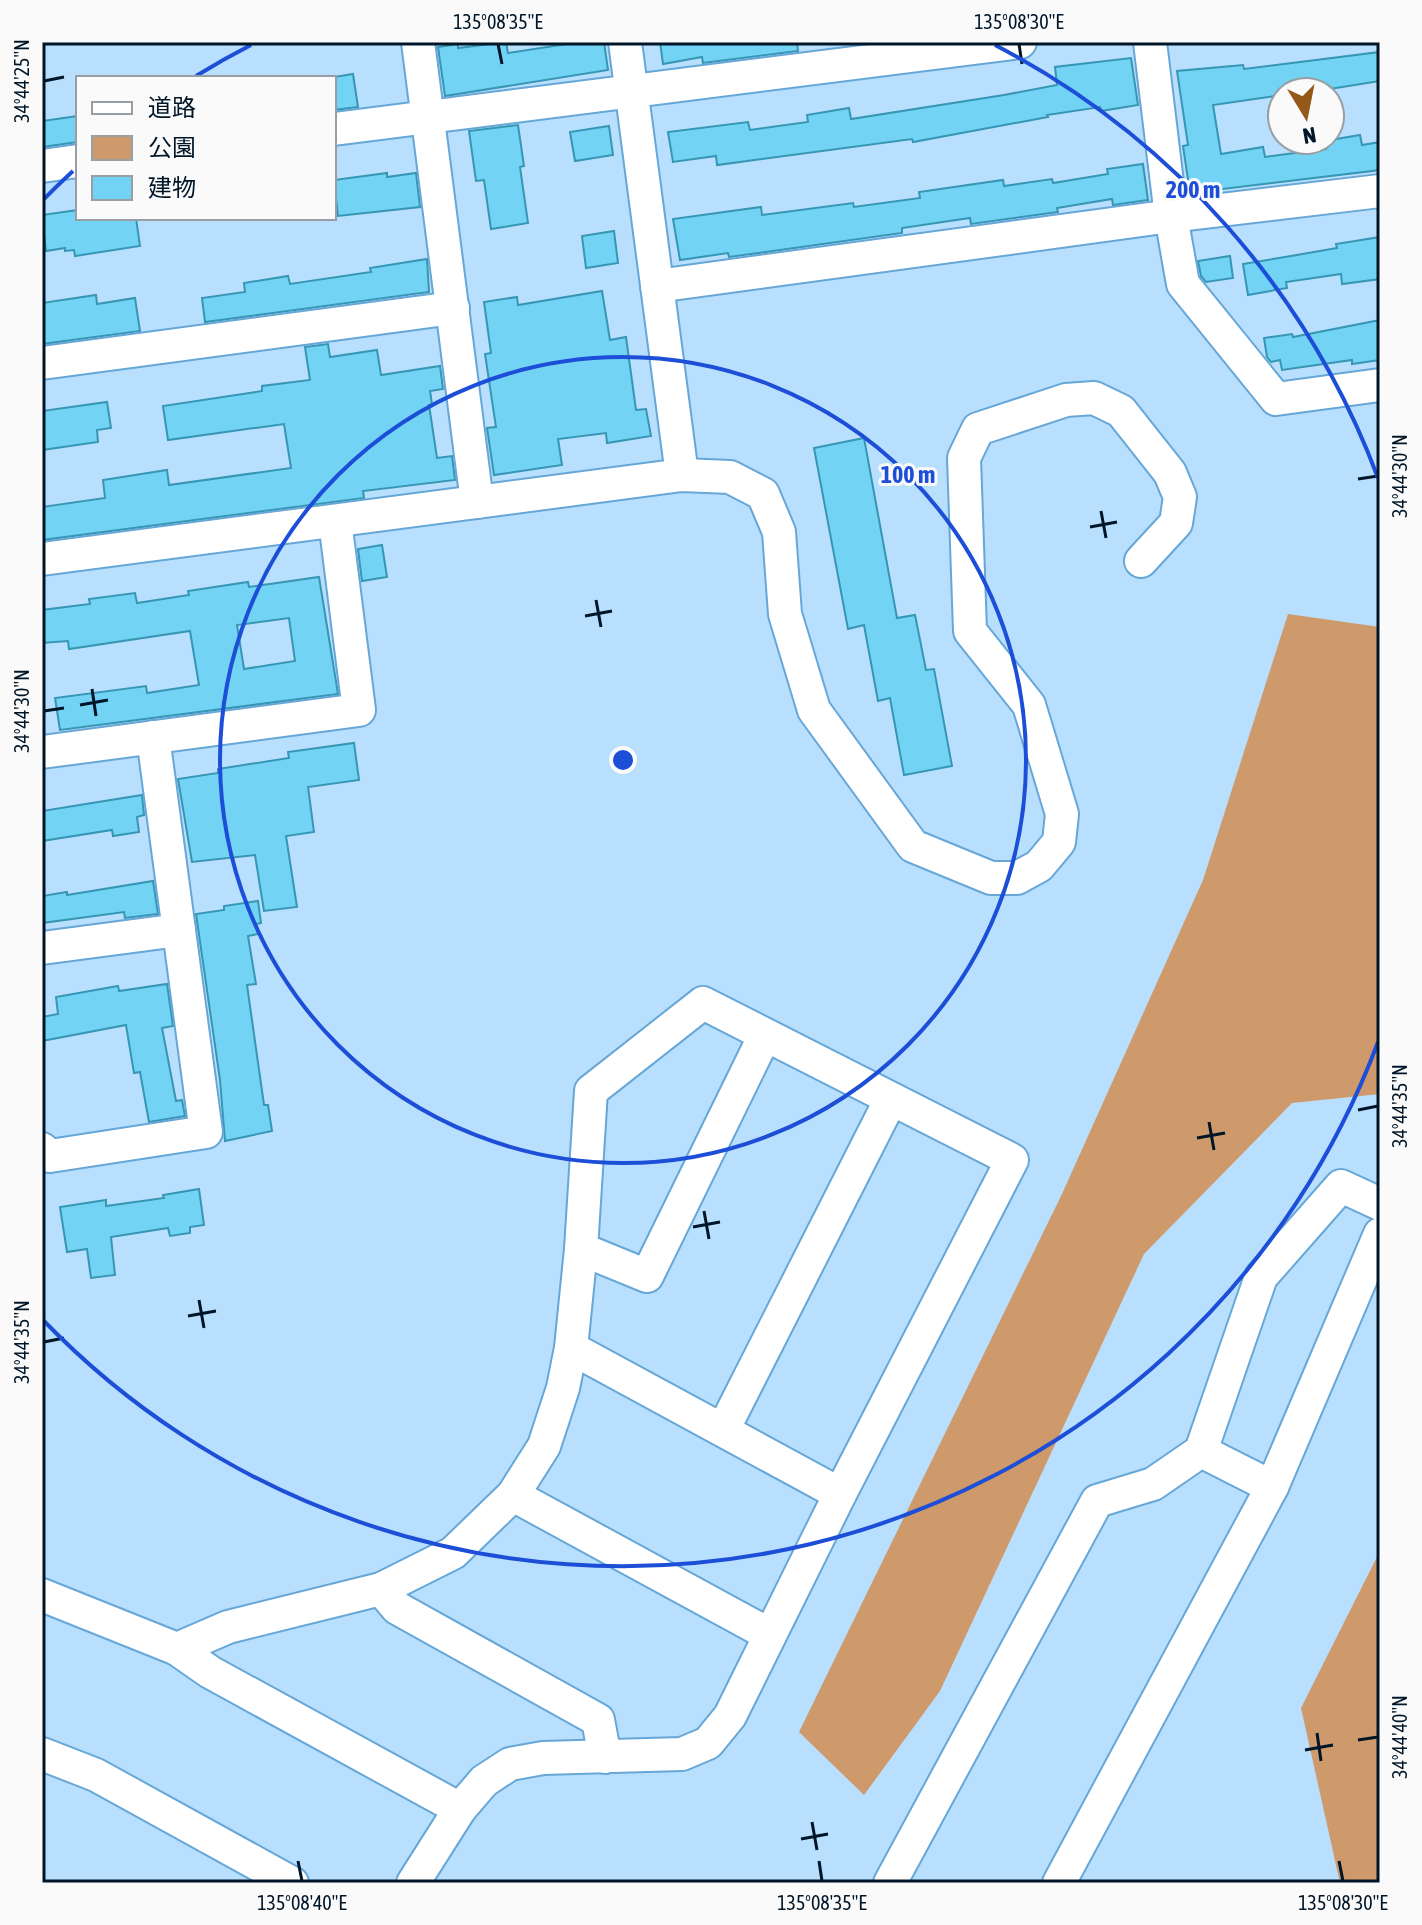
<svg xmlns="http://www.w3.org/2000/svg" width="1422" height="1925" font-family="'Asap Condensed','Noto Sans JP',sans-serif">
	<style>
		.green { fill: #cf9a6b }
		.building { fill: #72d3f4; stroke: #3696b4; stroke-width: 2; fill-rule: evenodd }
		.lines { fill: none; stroke-linecap: round; stroke-linejoin: round }
		.minor-casing { stroke: #66a7d8; stroke-width: 36 }
		.minor { stroke: #fff; stroke-width: 32 }
		.ticks { fill: none; stroke: #001628; stroke-width: 3 }
		.ring { fill: none; stroke: #1d4ed8; stroke-width: 4 }
		.centre { fill: #1d4ed8; stroke: #fafafa; stroke-width: 4 }
		.ring-label { font-size: 24px; text-anchor: middle; font-weight: bold; fill: #1d4ed8; stroke: #fafafa; stroke-width: 6; stroke-linejoin: round; paint-order: stroke }
		.neatline { fill: none; stroke: #001628; stroke-width: 3 }
		.ticks-label { font-size: 20px; text-anchor: middle; fill: #001628 }
	</style>
	<rect width="100%" height="100%" fill="#b8dffe"/>
	<g class="green">
		<polygon points="1288,614 1380,627 1380,1094 1292,1103 1144,1254 940,1691 864,1795 799,1732 1062,1194 1203,880"/>
		<polygon points="1380,1551 1380,1883 1340,1883 1301,1708"/>
	</g>
	<g class="building">
		<polygon points="506,42 508,53 580,42 604,42 608,70 445,96 438,47 458,44 458,48"/>
		<polygon points="660,42 797,42 798,51 703,63 702,57 663,64"/>
		<polygon points="1380,52 1380,81 1311,92 1282,92 1282,95 1213,105 1221,154 1263,147 1265,157 1326,149 1324,141 1360,135 1362,145 1380,142 1380,170 1190,193 1183,146 1188,145 1177,71 1243,65 1244,69"/>
		<polygon points="1131,58 1138,105 1101,111 1100,107 1047,115 1048,117 913,142 912,139 717,165 716,156 673,162 668,132 748,122 750,130 808,122 807,115 849,108 851,119 1004,95 1057,85 1055,67"/>
		<polygon points="353,74 358,107 334,110 334,77"/>
		<polygon points="78,116 78,142 42,147 42,121"/>
		<polygon points="518,125 524,166 520,167 528,223 491,229 484,180 476,181 469,131"/>
		<polygon points="609,126 613,155 575,161 570,132"/>
		<polygon points="1143,164 1148,200 1113,205 1112,199 1057,208 1058,212 971,224 970,218 902,228 902,233 729,257 728,253 680,260 673,219 761,207 762,215 853,203 854,207 920,198 919,192 1003,180 1004,186 1052,179 1053,183 1108,174 1107,169"/>
		<polygon points="387,173 387,177 416,173 420,207 338,216 334,180"/>
		<polygon points="78,210 78,218 136,218 140,246 75,256 74,250 65,251 65,248 46,251 42,215"/>
		<polygon points="614,231 618,263 586,268 582,236"/>
		<polygon points="1380,237 1380,279 1342,284 1341,274 1286,282 1287,288 1248,295 1243,264 1291,256 1337,248 1336,244"/>
		<polygon points="1230,256 1233,278 1206,282 1201,276 1198,261"/>
		<polygon points="427,259 429,292 205,322 202,298 245,292 244,283 288,276 290,284 371,272 370,268"/>
		<polygon points="602,291 610,340 626,337 636,410 646,409 651,436 607,443 606,433 558,439 562,465 494,475 487,428 496,427 485,354 491,353 484,302 517,297 518,305"/>
		<polygon points="96,295 97,304 135,298 140,331 42,344 42,303"/>
		<polygon points="1380,320 1380,360 1352,364 1352,360 1282,370 1280,360 1271,362 1267,357 1264,338 1292,334 1293,337"/>
		<polygon points="328,344 330,357 377,350 381,375 440,366 443,389 430,391 432,404 429,405 437,458 452,456 455,480 363,491 364,498 42,540 42,507 105,498 103,480 167,470 169,485 291,468 284,424 168,440 163,406 262,391 262,386 310,380 305,347"/>
		<polygon points="107,402 111,428 97,430 98,442 42,450 42,411"/>
		<polygon points="864,438 897,618 915,615 926,670 934,669 952,766 904,775 890,698 878,701 864,625 848,629 814,448"/>
		<polygon points="382,545 387,577 362,581 358,549"/>
		<path d="M319 577 338 694 60 730 55 698 146 686 147 693 199 685 190 631 69 649 68 641 42 643V610L90 604 89 599 135 593 137 603 189 595 188 591 248 582 249 587ZM289 618 295 661 244 669 237 625Z"/>
		<polygon points="354,743 359,780 308,787 314,832 286,836 297,907 264,911 255,855 192,862 178,779 218,773 218,769 289,758 288,752"/>
		<polygon points="142,795 144,815 137,817 139,832 113,836 112,830 42,841 42,811"/>
		<polygon points="153,881 158,914 125,918 124,912 42,923 42,896 67,892 67,895"/>
		<polygon points="258,901 261,923 256,924 258,934 248,936 256,984 247,985 264,1105 268,1105 272,1131 225,1141 220,1080 196,914 224,910 224,906"/>
		<polygon points="167,984 173,1026 162,1028 176,1101 182,1100 185,1116 149,1122 140,1072 134,1073 126,1025 42,1041 42,1017 58,1014 56,997 118,986 119,991"/>
		<polygon points="199,1189 204,1225 190,1227 190,1233 170,1236 168,1228 111,1237 115,1275 91,1278 87,1249 67,1252 60,1207 106,1200 106,1206 164,1198 163,1195"/>
	</g>
	<g class="lines">
		<g class="minor-casing">
			<g id="minor">
				<polyline points="418,42 477,502"/>
				<polyline points="625,42 682,475"/>
				<polyline points="1150,42 1171,216 1183,284 1276,399 1380,385"/>
				<polyline points="334,129 1020,42"/>
				<polyline points="42,166 78,161"/>
				<polyline points="657,286 1171,216 1380,191"/>
				<polyline points="42,363 453,308"/>
				<polyline points="42,559 682,475 730,477 763,494 779,532 785,614 814,710 913,846 991,878 1017,878 1039,866 1059,842 1062,814 1029,705 970,631 964,458 978,429 1066,400 1094,398 1121,411 1170,473 1180,497 1176,523 1141,561"/>
				<polyline points="42,752 359,710 335,521"/>
				<polyline points="42,948 179,930"/>
				<polyline points="42,1149 50,1156 206,1132 153,737"/>
				<polyline points="581,1249 647,1276 765,1035"/>
				<polyline points="571,1348 840,1494"/>
				<polyline points="723,1430 891,1099"/>
				<polyline points="1201,1451 1272,1487"/>
				<polyline points="513,1495 770,1635"/>
				<polyline points="381,1589 397,1608 598,1720 605,1757"/>
				<polyline points="42,1595 177,1649 228,1627 381,1589 453,1553 513,1495 544,1446 563,1388 571,1348 581,1249 591,1091 703,1003 1012,1160 840,1494 730,1716 708,1743 682,1754 543,1758 510,1764 484,1781 460,1809 413,1883"/>
				<polyline points="177,1649 210,1672 460,1809"/>
				<polyline points="42,1754 96,1775 292,1883"/>
				<polyline points="890,1883 1097,1501 1153,1484 1201,1451 1261,1277 1341,1186 1380,1204"/>
				<polyline points="1059,1883 1272,1487 1380,1234"/>
			</g>
		</g>
		<use href="#minor" class="minor"/>
	</g>
	<path class="ticks" d="M498 44 502 64M1019 44 1022 64M44 81 64 77M1358 479 1378 476M1101 511 1106 538M1090 527 1117 522M596 600 601 627M585 616 612 611M92 689 96 716M80 705 108 700M44 711 64 708M1358 1110 1378 1106M1209 1122 1214 1150M1197 1138 1225 1133M704 1211 709 1239M693 1227 720 1222M199 1300 204 1328M188 1316 216 1311M44 1342 64 1338M1317 1733 1321 1761M1358 1740 1378 1737M1305 1750 1333 1745M812 1822 817 1850M801 1839 828 1834M298 1861 302 1881M819 1861 822 1881M1339 1861 1343 1881"/>
	<g class="ring">
		<circle cx="623" cy="760" r="403"/>
		<path d="M1378 1042A806 806 0 0 1 43 1320M43 200A806 806 0 0 1 73 171M196 76A806 806 0 0 1 251 45M995 45A806 806 0 0 1 1378 478"/>
	</g>
	<circle cx="623" cy="760" r="12" class="centre"/>
	<g class="ring-label">
		<text x="1193" y="198">200 m</text>
		<text x="908" y="483">100 m</text>
	</g>
	<rect width="1422" height="1925" fill="none" stroke="#fafafa" stroke-width="88"/>
	<rect x="76" y="76" width="260" height="144" fill="#fafafa" stroke="#969fa6" stroke-width="2"/>
	<rect x="92" y="102" width="40" height="12" fill="#ffffff" stroke="#969fa6" stroke-width="2"/>
	<text x="148" y="116" font-size="24" fill="#001628">道路</text>
	<rect x="92" y="136" width="40" height="24" fill="#cf9a6b" stroke="#969fa6" stroke-width="2"/>
	<text x="148" y="156" font-size="24" fill="#001628">公園</text>
	<rect x="92" y="176" width="40" height="24" fill="#72d3f4" stroke="#969fa6" stroke-width="2"/>
	<text x="148" y="196" font-size="24" fill="#001628">建物</text>
	<g transform="translate(1306 116) rotate(170)"><circle r="38" fill="#fafafa" stroke="#969fa6" stroke-width="2"/>
	<path d="M0-6L14 30L0 20L-14 30Z" fill="#945919"/>
	<text y="-12" font-size="22" font-weight="bold" text-anchor="middle" fill="#001628">N</text>
	</g>
	<rect x="44" y="44" width="1334" height="1837" class="neatline"/>
	<g class="ticks-label">
		<text x="498" y="29">135°08'35"E</text>
		<text x="1019" y="29">135°08'30"E</text>
		<text transform="translate(22 81) rotate(-90)" y="7">34°44'25"N</text>
		<text transform="translate(1400 476) rotate(-90)" y="7">34°44'30"N</text>
		<text transform="translate(22 711) rotate(-90)" y="7">34°44'30"N</text>
		<text transform="translate(1400 1106) rotate(-90)" y="7">34°44'35"N</text>
		<text transform="translate(22 1342) rotate(-90)" y="7">34°44'35"N</text>
		<text transform="translate(1400 1737) rotate(-90)" y="7">34°44'40"N</text>
		<text x="302" y="1910">135°08'40"E</text>
		<text x="822" y="1910">135°08'35"E</text>
		<text x="1343" y="1910">135°08'30"E</text>
	</g>
</svg>
